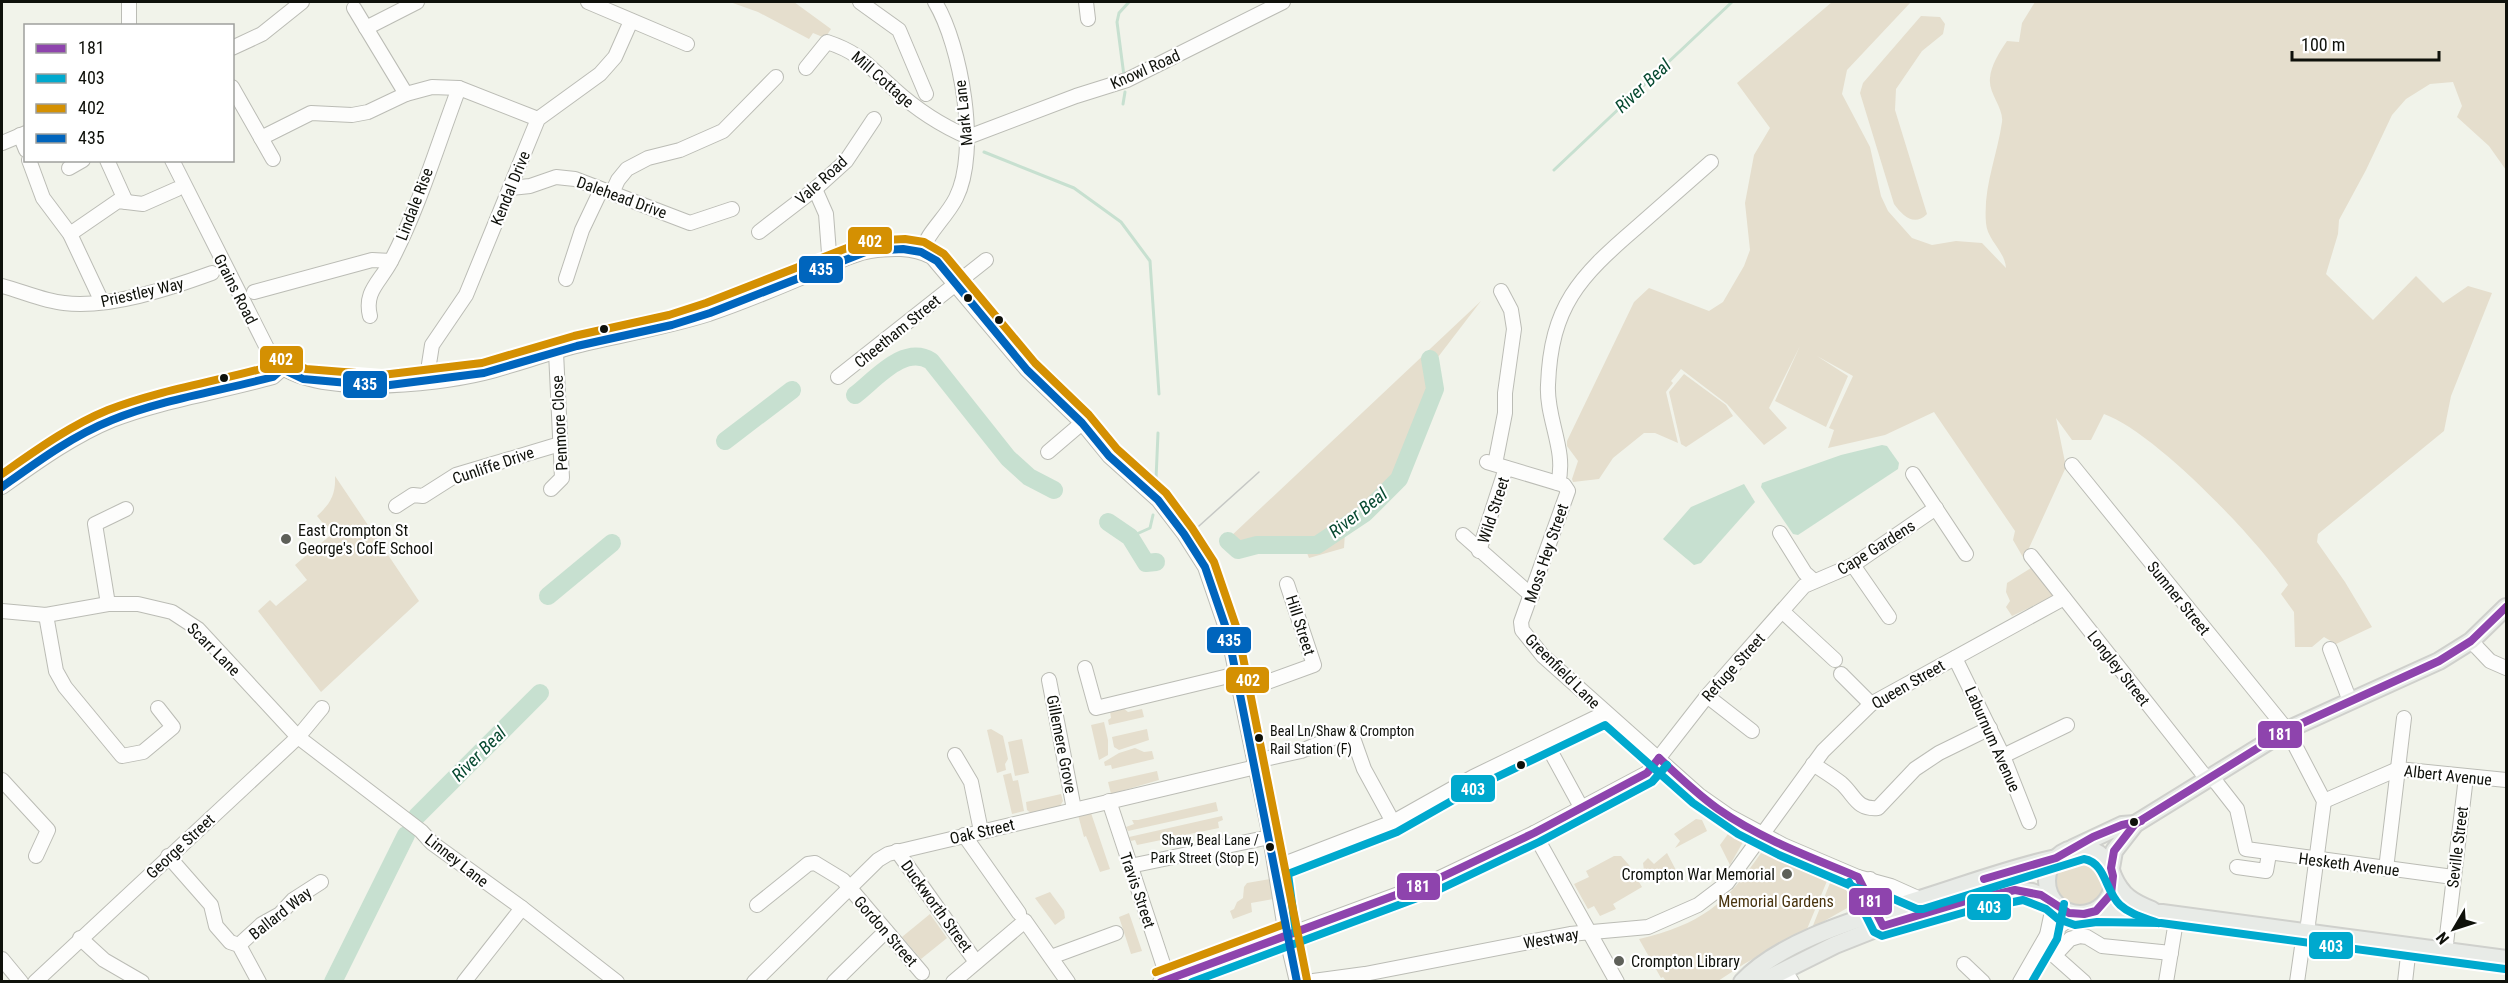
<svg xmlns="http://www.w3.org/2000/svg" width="2508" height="983" font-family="'Roboto Condensed',sans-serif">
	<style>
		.green { fill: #e5decd }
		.water { fill: #c7e0d0 }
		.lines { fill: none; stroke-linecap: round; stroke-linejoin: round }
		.stream { stroke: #c7e0d0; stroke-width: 3 }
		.river { stroke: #c7e0d0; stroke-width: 18 }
		.minor-casing { stroke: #bbbcb5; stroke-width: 16 }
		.major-casing { stroke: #cfd0cc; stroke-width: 20 }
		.minor { stroke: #fdfdfc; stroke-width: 14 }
		.major { stroke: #e8ebe7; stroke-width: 16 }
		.tram { stroke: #c6c8c5; stroke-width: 1.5 }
		.bus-1-casing { stroke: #fff; stroke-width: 12 }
		.bus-2-casing { stroke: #fff; stroke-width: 12 }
		.bus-3-casing { stroke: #fff; stroke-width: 12 }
		.bus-4-casing { stroke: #fff; stroke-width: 12 }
		.bus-1 { stroke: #8e44ad; stroke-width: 8 }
		.bus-2 { stroke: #00a9ce; stroke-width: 8 }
		.bus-3 { stroke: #d49002; stroke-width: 8 }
		.bus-4 { stroke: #0065bd; stroke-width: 8 }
		.bus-dot { fill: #0f110b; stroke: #fff; stroke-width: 2 }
		.poi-dot { fill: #5e6059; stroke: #fff; stroke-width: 2 }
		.labels { text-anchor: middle; stroke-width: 4.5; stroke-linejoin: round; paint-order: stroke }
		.bus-label { font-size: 14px; fill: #0f110b; stroke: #fff; text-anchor: start }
		.street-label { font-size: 16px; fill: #0f110b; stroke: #fff }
		.poi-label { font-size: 16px; fill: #0f110b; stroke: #fff; text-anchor: start }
		.park-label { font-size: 16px; fill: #49340e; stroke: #fff }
		.water-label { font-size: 18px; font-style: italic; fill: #074a31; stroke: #fff }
		.line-badge { stroke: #fff; stroke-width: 2 }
		.badge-label { font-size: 16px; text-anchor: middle; font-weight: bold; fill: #fff }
	</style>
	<rect width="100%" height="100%" fill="#f1f3ea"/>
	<g class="green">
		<polygon points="730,2 794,2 831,29 825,38 813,33 809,39 758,12"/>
		<path d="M1832 2H1911L1847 70 1842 94 1870 147 1881 196 1888 211 1912 238 1932 245 1956 241 1982 243 2006 268C2005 251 1987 240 1986 223 1983 187 1997 157 2002 122 2004 108 1988 93 1990 78 1991 65 2000 51 2007 41L2019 42 2022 23 2035 2H2506V170L2489 146 2457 117 2462 106 2453 82 2430 84 2406 99 2392 115 2366 170 2339 220 2338 234 2326 274 2373 320 2416 276 2443 303 2468 286 2492 293 2451 396 2444 431 2318 534 2317 542 2345 582 2372 627 2336 644 2324 637 2312 647H2295L2294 612 2281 594 2288 585C2257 539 2155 432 2104 414L2091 440H2072L2056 418 2066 467 2024 559 2013 540 2015 531 1934 412 1885 435 1828 448 1834 430 1829 428 1853 376 1817 356 1848 376 1826 427 1775 401 1800 346 1769 408 1787 428 1764 445 1727 404 1681 369 1671 381 1673 383 1666 392 1678 443 1655 433H1644L1613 458 1599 479 1573 482 1572 479 1578 461 1567 446V441L1634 302 1649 288 1709 311 1723 302 1744 266 1750 250 1745 203 1754 155 1770 128 1737 83Z"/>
		<path d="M1921 16 1940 17 1945 24 1943 34 1922 51 1896 89 1895 110 1927 214C1914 227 1903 216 1894 204L1860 93 1863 83Z"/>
		<polygon points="1481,301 1435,361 1439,386 1396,479 1345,533 1344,548 1309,558 1303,543 1287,549 1254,543 1245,549 1230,537"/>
		<polygon points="1684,374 1726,405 1733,416 1686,447 1681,444 1669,392"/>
		<path d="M335 476 419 601 321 692 258 611 270 600 276 606 307 580 295 565 332 534 317 516C330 504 336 495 335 476Z"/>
		<polygon points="2031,568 2054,596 2012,616 2006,607 2010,601 2006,592 2007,583"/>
		<polygon points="1123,708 1128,712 1142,709 1144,717 1109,725 1108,720 1111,718 1110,711"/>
		<polygon points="1104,722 1108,740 1108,755 1099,760 1091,725"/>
		<polygon points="991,729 1003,736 1008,759 1005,764 1006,770 997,773 987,730"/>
		<polygon points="1147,729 1149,740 1119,750 1114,747 1112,737"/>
		<polygon points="1022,739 1029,773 1015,776 1008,742"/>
		<polygon points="1135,748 1144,752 1152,751 1154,759 1112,769 1111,765 1105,766 1104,762 1119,753"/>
		<polygon points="1157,771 1159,780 1111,794 1108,782"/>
		<polygon points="1011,773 1013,781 1018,780 1024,811 1012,814 1003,775"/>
		<polygon points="1061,794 1063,801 1060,806 1031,813 1027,810 1026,802"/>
		<polygon points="1216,802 1218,811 1128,831 1126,827 1134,824 1132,820 1138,820"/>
		<polygon points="1091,813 1110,869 1100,872 1086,836 1084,837 1078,815"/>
		<polygon points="1222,816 1223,820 1218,822 1219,828 1137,845 1135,840 1131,841 1129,837"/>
		<polygon points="1696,819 1702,820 1707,831 1675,848 1680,841 1674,834"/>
		<polygon points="1732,832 1739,836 1743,842 1730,865 1720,845 1728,834"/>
		<polygon points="1667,853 1678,874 1656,884 1644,870 1643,863 1648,858 1654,864"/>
		<path d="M1761 853 1827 881 1807 929 1744 964 1718 981H1666L1663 977 1661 978 1639 939C1701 924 1725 905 1761 853Z"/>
		<polygon points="1614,856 1621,856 1629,865 1642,887 1613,904 1616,909 1600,916 1594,906 1588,909 1574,884 1589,877 1586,871"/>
		<circle cx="2080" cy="882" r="25"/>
		<polygon points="1270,879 1273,899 1251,903 1252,912 1233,919 1230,911 1234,909 1237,902 1243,898 1244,887 1247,883"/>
		<polygon points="1830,883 1848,889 1856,897 1856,903 1812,928"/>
		<polygon points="1050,892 1064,911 1065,918 1055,925 1035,898"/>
		<polygon points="1129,913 1142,951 1131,954 1119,917"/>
		<polygon points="930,914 947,938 921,959 902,937"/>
	</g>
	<g class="water">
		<polygon points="1882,445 1887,446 1899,463 1898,469 1798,535 1793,534 1761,487 1762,483 1841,455"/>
		<polygon points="1744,484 1755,502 1701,563 1694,565 1663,539 1691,507"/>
	</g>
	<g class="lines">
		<g class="stream">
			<polyline points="1124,76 1117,22 1119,13 1129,2"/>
			<polyline points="1123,104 1125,92"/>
			<polyline points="984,152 1074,188 1121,222 1150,261 1159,394"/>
			<polyline points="1554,170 1732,2"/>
			<polyline points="1156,479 1158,433"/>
			<polyline points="1130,537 1150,528 1153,515"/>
		</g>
		<g class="river">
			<path d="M855 395C876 379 904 344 931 361L1008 458 1029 477 1054 490"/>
			<polyline points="725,441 792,390"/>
			<polyline points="1108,522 1130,537 1146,563 1156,562"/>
			<polyline points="1228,541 1238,550 1257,545 1317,545 1365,513 1399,479 1435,389 1430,359"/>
			<polyline points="548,596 612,543"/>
			<polyline points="417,816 540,693"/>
			<polyline points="333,982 406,835"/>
		</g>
		<g class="minor-casing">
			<g id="minor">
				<polyline points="588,2 687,44"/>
				<polyline points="860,2 899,30 926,94"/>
				<polyline points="1086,2 1088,19"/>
				<polyline points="354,8 406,94"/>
				<polyline points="129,26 129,2"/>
				<polyline points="366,28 417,2"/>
				<polyline points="232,48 262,34 302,2"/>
				<path d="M806 68 827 42C861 53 869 67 894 89 916 109 940 125 968 137L1076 96 1127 80 1283 2"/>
				<polyline points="232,87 273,159"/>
				<polyline points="20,135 26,150"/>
				<polyline points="261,138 311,113 352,115 368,112 406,94 432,87 459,88 538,119"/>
				<polyline points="2,143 26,133"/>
				<polyline points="29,160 43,198 70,234 102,302"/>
				<polyline points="107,160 126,202"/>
				<path d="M172 160 273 360C310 399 435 385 484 373 515 365 545 354 576 346 620 335 665 328 709 314 744 302 780 287 815 272 832 265 851 254 870 251 891 248 912 247 932 257L1027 370 1082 423 1109 456 1158 500 1184 534 1205 567 1228 634 1270 837 1286 935 1297 982"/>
				<polyline points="69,168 83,160"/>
				<polyline points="511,188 530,186 556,177 575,179 690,223 732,209"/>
				<polyline points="815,189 826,214 830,266"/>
				<polyline points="612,193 618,180 627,169 648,158 680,150 723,131 776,77"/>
				<polyline points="759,232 815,189 846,161 874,119"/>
				<polyline points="70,234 118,201 143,204 177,189"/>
				<path d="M921 252C929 230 946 218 956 198 980 151 961 45 935 2"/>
				<polyline points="566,279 582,230 601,190"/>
				<path d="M2 286C22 291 43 301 64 303 108 309 171 288 212 273"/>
				<polyline points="254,292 372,260 391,261"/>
				<path d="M370 316C364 292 379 283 390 263 419 208 437 146 459 88"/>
				<polyline points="838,377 986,260"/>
				<polyline points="430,381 429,364 432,345 466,295 538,119 600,74 615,57 631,21"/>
				<polyline points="1048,452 1082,423"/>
				<polyline points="1487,462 1564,485 1568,491 1521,622 1522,630 1543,656 1699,795 1729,816 1783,845 1858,877 1891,886 1920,899"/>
				<polyline points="1495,464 1505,413 1505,393 1514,329 1511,310 1501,291"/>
				<polyline points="2072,465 2287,730 2324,801 2308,924"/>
				<polyline points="1913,474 1966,554"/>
				<path d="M1558 483C1567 451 1546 418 1548 385 1551 306 1579 277 1636 228 1661 206 1686 184 1711 162"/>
				<path d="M2 487C36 463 73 436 112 420 164 400 220 392 273 377L282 369"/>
				<polyline points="551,489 562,478 556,352"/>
				<polyline points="396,506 413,495 423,496 456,475 560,444"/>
				<polyline points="1780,533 1805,573 1813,580"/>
				<polyline points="1463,535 1532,596"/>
				<polyline points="1479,551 1506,468"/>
				<polyline points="2031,556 2207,779"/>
				<polyline points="1853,565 1889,617"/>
				<polyline points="108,604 95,524 126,509"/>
				<polyline points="2,611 46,615 108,604 138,604 172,612 198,629 298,737 421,831 432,843 522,908 617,982"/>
				<polyline points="1782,611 1835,660"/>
				<polyline points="46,615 56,671 65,687 122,756 143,752 173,727 158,708"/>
				<polyline points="2471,641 2490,661 2506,668"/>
				<polyline points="2330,649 2350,701"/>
				<polyline points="1955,658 2003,756 2029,822"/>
				<polyline points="1085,668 1096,708 1237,674"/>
				<polyline points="1841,674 1871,704"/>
				<polyline points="1049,680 1074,809"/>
				<polyline points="1240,692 1314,665 1287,584"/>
				<polyline points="1707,696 1752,731"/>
				<polyline points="1546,743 1581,807"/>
				<polyline points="955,755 971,782 981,831"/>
				<polyline points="2003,756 2067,725"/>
				<polyline points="1255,761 1301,751 1343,734 1352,735 1364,769 1393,822"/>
				<path d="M1813 764C1822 770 1832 776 1841 783 1855 795 1856 810 1878 808L1915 769 1939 753 1990 728"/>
				<polyline points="2212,777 2237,809 2246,849 2453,877"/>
				<polyline points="2,780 48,830 36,856"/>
				<polyline points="1109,801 1168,979"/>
				<polyline points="2324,801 2398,769 2506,780"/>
				<polyline points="1534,833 1617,982"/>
				<polyline points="964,835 1019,913"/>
				<polyline points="897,851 976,962"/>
				<polyline points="168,856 211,905 216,926 230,942 239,945 259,982"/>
				<polyline points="1130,866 1270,837"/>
				<polyline points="1276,867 1393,822 1473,777 1601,715 1604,711"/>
				<polyline points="2237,867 2266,871 2269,854"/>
				<polyline points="2386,869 2404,718"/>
				<polyline points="1858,877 1881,922"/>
				<polyline points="1870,879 1885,897 1894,918"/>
				<polyline points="757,905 808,864 815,863 843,880 922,973"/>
				<polyline points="2047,935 2064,923 2084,914"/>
				<polyline points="80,938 104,960 142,982"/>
				<polyline points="239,945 262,924 280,914 293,900 321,882"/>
				<polyline points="2048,950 2084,982"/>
				<polyline points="2445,952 2466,777"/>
				<polyline points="2055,955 2070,939 2080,936 2087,937 2102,946 2171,953"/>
				<polyline points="1051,957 1116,933"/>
				<polyline points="2,959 21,982"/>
				<polyline points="1964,964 1983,982"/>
				<polyline points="1785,971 1792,982"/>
				<polyline points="35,982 298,737 322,708"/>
				<polyline points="464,982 522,908"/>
				<polyline points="754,982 878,860 888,854 1256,767"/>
				<polyline points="834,982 886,931"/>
				<polyline points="953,982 1025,921 1068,982"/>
				<polyline points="1160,982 1431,882 1534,833 1647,773 1707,696 1804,586 1853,565 1936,508"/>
				<polyline points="1306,982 1365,974 1570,934 1648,927 1698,905 1727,883 1823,751 1871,704 2064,598"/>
				<polyline points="2020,982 2047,935 2054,902"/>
				<polyline points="2166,982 2177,915"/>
				<polyline points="2297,982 2304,933"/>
				<polyline points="2405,982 2409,947"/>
			</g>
		</g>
		<g class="major-casing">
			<g id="major">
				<circle cx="2080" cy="881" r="33"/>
				<polyline points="2073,848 2122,825 2135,824"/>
				<polyline points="2111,868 2114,851 2135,824 2287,730 2439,661 2471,641 2506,607"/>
				<path d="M2113 876C2122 896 2132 902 2152 910"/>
				<polyline points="2096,911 2162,913 2506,959"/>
				<path d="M1742 982C1782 939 1865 917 1920 899 1965 885 2010 868 2056 858"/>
				<polyline points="1761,982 1835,945 1883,926 1966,901 2015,890 2032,892 2052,900"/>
			</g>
		</g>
		<use href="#minor" class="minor"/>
		<use href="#major" class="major"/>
		<polyline class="tram" points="1199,526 1259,472"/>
		<g class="bus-1-casing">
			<g id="bus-1">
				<path d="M1659 758C1678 776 1697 794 1718 809 1761 839 1810 857 1858 877L1883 926 1966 901 2015 890 2041 895 2069 913 2084 914 2096 911 2111 894 2113 876 2111 868 2114 851 2135 824 2287 730 2439 661 2471 641 2506 607"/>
				<polyline points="1984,879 2056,858 2093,837 2122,825 2141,821"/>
				<polyline points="1161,982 1431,882 1534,833 1647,773 1659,758"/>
			</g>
		</g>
		<g class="bus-2-casing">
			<g id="bus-2">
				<polyline points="1849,882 1874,932 1882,936 1969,911 2023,900 2046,909 2058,919 2075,925 2097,922 2161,923 2505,969"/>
				<path d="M1296 933 1288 874 1397 832 1478 786 1605 725 1693 803 1738 834 1779 855 1854 887 1887 896 1917 909H1923L2084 859C2106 863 2105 891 2120 905 2131 915 2145 918 2158 923"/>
				<polyline points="1192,982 1436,891 1539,842 1652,782 1667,765"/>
				<polyline points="2032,982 2057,939 2064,904"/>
			</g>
		</g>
		<g class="bus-3-casing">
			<g id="bus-3">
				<path d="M2 474C35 451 69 426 108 410 159 390 215 382 268 367L277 360 283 359 306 369 382 375 482 363 574 336 669 315 706 303 865 241 905 239 924 242 944 254 1035 363 1089 415 1117 449 1166 493 1192 528 1214 562 1238 632 1307 980"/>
				<polyline points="1156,972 1282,925"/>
			</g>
		</g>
		<g class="bus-4-casing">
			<path id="bus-4" d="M2 487C37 462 72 436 112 420 164 399 220 391 273 377L282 369 303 379 382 386 484 373 577 346 672 325 710 313 868 251 903 249 921 252 937 261 1027 370 1082 423 1109 456 1158 500 1184 534 1205 567 1228 634 1297 982"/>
		</g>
		<use href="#bus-1" class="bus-1"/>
		<use href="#bus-2" class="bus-2"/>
		<use href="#bus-3" class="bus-3"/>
		<use href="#bus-4" class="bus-4"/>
	</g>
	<g class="bus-dot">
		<circle cx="968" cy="298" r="5"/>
		<circle cx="999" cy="320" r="5"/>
		<circle cx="604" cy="329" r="5"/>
		<circle cx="224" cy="378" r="5"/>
		<circle cx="1259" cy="738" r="5"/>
		<circle cx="1521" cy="765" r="5"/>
		<circle cx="2134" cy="822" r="5"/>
		<circle cx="1270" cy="847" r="5"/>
	</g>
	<g class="poi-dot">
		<circle cx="286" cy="539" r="6"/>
		<circle cx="1787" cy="874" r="6"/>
		<circle cx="1619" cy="961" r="6"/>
	</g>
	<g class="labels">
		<g class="bus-label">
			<text x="1270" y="736">Beal Ln/Shaw &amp; Crompton<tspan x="1270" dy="18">Rail Station (F)</tspan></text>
			<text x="1259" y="845" text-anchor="end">Shaw, Beal Lane /<tspan x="1259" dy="18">Park Street (Stop E)</tspan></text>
		</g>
		<g class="street-label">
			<text transform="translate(1145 69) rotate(-24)" y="6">Knowl Road</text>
			<text transform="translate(883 79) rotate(41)" y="6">Mill Cottage</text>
			<text transform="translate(963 113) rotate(-96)" y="6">Mark Lane</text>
			<text transform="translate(821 180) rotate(-42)" y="6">Vale Road</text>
			<text transform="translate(510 188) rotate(-68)" y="6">Kendal Drive</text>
			<text transform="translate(622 197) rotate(20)" y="6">Dalehead Drive</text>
			<text transform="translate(414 204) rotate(-69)" y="6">Lindale Rise</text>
			<text transform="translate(236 289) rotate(63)" y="6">Grains Road</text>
			<text transform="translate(142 292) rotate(-13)" y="6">Priestley Way</text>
			<text transform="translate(897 331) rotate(-39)" y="6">Cheetham Street</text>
			<text transform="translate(559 423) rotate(-93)" y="6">Penmore Close</text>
			<text transform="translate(493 465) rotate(-19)" y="6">Cunliffe Drive</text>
			<text transform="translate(1493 510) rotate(-72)" y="6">Wild Street</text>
			<text transform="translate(1876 547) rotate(-32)" y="6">Cape Gardens</text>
			<text transform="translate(1546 553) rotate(-71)" y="6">Moss Hey Street</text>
			<text transform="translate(2179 598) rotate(51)" y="6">Sumner Street</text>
			<text transform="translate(1301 625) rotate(72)" y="6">Hill Street</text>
			<text transform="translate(214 649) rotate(45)" y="6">Scarr Lane</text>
			<text transform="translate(1733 667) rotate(-48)" y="6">Refuge Street</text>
			<text transform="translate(2119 668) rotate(52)" y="6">Longley Street</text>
			<text transform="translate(1563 671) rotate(45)" y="6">Greenfield Lane</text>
			<text transform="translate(1908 684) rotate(-30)" y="6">Queen Street</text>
			<text transform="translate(1993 739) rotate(66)" y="6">Laburnum Avenue</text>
			<text transform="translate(1062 744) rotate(79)" y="6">Gillemere Grove</text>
			<text transform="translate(2448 775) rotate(6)" y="6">Albert Avenue</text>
			<text transform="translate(982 831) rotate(-13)" y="6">Oak Street</text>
			<text transform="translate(180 846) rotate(-43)" y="6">George Street</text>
			<text transform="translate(2457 847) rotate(-83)" y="6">Seville Street</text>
			<text transform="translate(457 860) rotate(38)" y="6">Linney Lane</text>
			<text transform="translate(2349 864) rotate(7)" y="6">Hesketh Avenue</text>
			<text transform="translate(1138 890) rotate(71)" y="6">Travis Street</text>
			<text transform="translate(937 906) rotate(54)" y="6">Duckworth Street</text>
			<text transform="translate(280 913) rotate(-38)" y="6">Ballard Way</text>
			<text transform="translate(886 931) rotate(49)" y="6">Gordon Street</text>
			<text transform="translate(1551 938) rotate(-10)" y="6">Westway</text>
		</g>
		<g class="poi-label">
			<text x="298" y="536">East Crompton St<tspan x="298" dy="18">George's CofE School</tspan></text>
			<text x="1775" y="880" text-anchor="end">Crompton War Memorial</text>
			<text x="1631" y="967">Crompton Library</text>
		</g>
		<g class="park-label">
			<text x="1776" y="907">Memorial Gardens</text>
		</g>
		<g class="water-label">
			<text transform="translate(1643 86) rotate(-43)" y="6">River Beal</text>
			<text transform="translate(1358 513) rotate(-38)" y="6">River Beal</text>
			<text transform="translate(479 754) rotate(-45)" y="6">River Beal</text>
		</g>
	</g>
	<g class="line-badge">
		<rect x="847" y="226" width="46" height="29" rx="6" fill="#d49002"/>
		<rect x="798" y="255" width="46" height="29" rx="6" fill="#0065bd"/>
		<rect x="259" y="345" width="45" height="29" rx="6" fill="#d49002"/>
		<rect x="342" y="370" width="46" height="29" rx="6" fill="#0065bd"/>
		<rect x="1206" y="626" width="46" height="28" rx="6" fill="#0065bd"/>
		<rect x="1225" y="666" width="45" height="28" rx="6" fill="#d49002"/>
		<rect x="2257" y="720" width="46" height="29" rx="6" fill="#8e44ad"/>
		<rect x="1450" y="774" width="46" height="29" rx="6" fill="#00a9ce"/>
		<rect x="1396" y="872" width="45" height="29" rx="6" fill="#8e44ad"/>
		<rect x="1848" y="887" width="45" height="29" rx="6" fill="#8e44ad"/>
		<rect x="1966" y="893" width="46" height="28" rx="6" fill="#00a9ce"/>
		<rect x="2308" y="931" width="46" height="29" rx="6" fill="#00a9ce"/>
	</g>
	<g class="badge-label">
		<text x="870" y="247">402</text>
		<text x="821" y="275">435</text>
		<text x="281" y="365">402</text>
		<text x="365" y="390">435</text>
		<text x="1229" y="646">435</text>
		<text x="1248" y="686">402</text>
		<text x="2280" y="740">181</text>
		<text x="1473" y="795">403</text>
		<text x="1418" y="892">181</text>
		<text x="1870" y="907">181</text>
		<text x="1989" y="913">403</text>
		<text x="2331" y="952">403</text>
	</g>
	<rect width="2508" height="983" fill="none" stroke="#0f110b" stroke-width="6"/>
	<rect x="24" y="24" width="210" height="138" fill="#ffffff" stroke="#9fa09d" stroke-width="1.5"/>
	<rect x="36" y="44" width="30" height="9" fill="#8e44ad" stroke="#9fa09d" stroke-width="1.5"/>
	<text x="78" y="54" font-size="18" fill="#0f110b">181</text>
	<rect x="36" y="74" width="30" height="9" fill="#00a9ce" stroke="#9fa09d" stroke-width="1.5"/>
	<text x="78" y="84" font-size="18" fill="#0f110b">403</text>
	<rect x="36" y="104" width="30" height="9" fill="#d49002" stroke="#9fa09d" stroke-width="1.5"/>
	<text x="78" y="114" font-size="18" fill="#0f110b">402</text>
	<rect x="36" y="134" width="30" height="9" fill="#0065bd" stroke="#9fa09d" stroke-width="1.5"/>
	<text x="78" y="144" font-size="18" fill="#0f110b">435</text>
	<g transform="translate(2454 929) rotate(231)" stroke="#ffffff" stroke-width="4.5" paint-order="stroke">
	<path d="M0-4.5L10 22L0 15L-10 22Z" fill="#0f110b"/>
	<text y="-9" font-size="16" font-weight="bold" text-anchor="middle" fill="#0f110b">N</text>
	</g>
	<path d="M2292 51v9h147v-9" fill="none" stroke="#0f110b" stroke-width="3"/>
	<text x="2301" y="51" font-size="18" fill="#0f110b" stroke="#ffffff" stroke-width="4.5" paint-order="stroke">100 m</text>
</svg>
